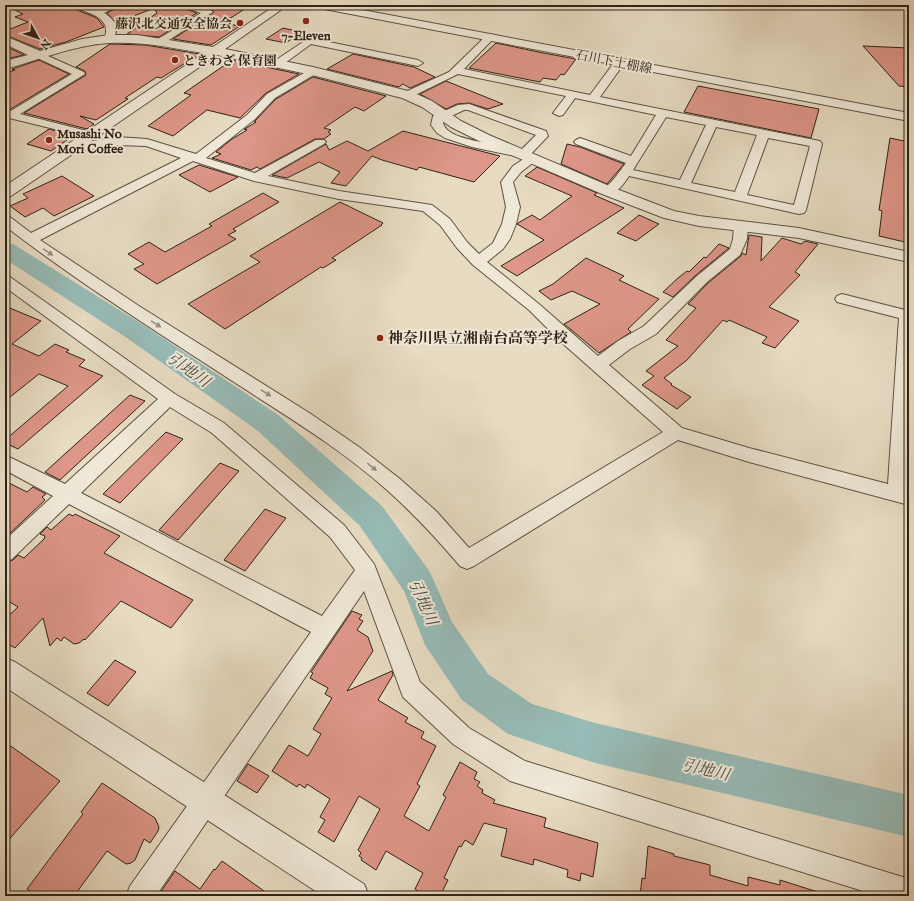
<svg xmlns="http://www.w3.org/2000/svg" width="914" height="901" font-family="'IM FELL English','Noto Serif JP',serif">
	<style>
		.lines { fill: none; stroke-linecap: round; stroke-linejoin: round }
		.river { fill: #97bbb7; fill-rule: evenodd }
		.building { fill: #dd9688; stroke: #302317 }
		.minor-casing { stroke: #5e5142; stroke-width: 2 }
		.tertiary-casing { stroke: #5e5142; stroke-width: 2 }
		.minor { fill: #efe8d7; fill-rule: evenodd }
		.tertiary { fill: #efe8d7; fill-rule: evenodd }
		.oneway { fill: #998f81 }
		.poi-dot { fill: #8f2418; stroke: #efe8d7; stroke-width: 1.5 }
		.labels { text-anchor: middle; stroke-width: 4; stroke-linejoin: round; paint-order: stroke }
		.far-poi-label { font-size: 13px; font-weight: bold; fill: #302317; stroke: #efe8d7; text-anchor: start }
		.far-street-label { font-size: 13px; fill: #302317; stroke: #efe8d7 }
		.poi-label { font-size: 15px; font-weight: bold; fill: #302317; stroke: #efe8d7; text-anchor: start }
		.water-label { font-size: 16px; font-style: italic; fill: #4f5147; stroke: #efe8d7 }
	</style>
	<rect width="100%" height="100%" fill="#e7dbc2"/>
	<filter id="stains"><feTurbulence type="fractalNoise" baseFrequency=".005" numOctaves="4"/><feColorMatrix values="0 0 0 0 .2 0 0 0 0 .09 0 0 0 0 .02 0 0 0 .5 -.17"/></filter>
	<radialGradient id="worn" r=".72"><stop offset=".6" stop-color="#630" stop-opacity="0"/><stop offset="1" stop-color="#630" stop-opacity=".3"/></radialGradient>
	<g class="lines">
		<polygon class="river" points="5,242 13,244 145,326 278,415 382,506 430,572 452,622 488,674 532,704 595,723 909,795 909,837 595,763 508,734 462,700 425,645 404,591 360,526 258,431 127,338 5,259"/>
	</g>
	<g class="building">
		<polygon points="5,5 70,5 72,8 97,18 104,27 66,42 40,49 5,35 5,31 28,22 15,17 23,14"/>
		<polygon points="122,5 181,5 183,8 197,13 159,37 127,34 157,13 154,8 116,23 107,13"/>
		<polygon points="200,5 251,5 223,23 240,26 211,45 173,39 214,12 211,9"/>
		<polygon points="283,28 301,32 286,43 266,39"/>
		<polygon points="496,43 543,53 576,59 564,75 561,74 556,80 543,78 540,82 469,68"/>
		<polygon points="110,44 145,45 200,54 161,78 157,77 125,98 128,99 96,120 80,116 94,124 87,129 24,113 86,75 85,71 76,67"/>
		<polygon points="5,46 24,55 5,59"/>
		<polygon points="863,46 909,48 909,87 899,86"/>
		<polygon points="353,54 414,67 435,77 410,88 403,84 399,87 327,69"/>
		<polygon points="39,60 69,74 9,110 5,110 5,73 15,70 12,69"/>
		<polygon points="232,60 299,74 266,93 240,118 207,110 173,136 148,126 191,95 184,93"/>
		<polygon points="313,77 386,96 364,111 355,107 324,128 331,130 328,132 331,134 324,139 315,139 260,169 257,167 251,170 212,158 221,154 216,152 232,139 247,130 244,129 245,129 256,122 254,122 276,99"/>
		<polygon points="446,81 503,104 488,109 469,103 457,104 446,109 420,94"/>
		<polygon points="698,86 819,109 811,138 684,112"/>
		<polygon points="49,129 72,135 71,136 73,136 51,151 27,144"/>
		<polygon points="403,131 500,156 474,182 419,167 417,170 382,160 372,156 346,186 331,183 340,172 319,162 287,178 272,175 326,144 329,150 347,141 368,151"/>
		<polygon points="890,138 909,142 909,243 879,236 882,211 879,210"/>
		<polygon points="567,144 580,147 624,164 607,184 561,164"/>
		<polygon points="199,165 238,177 210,192 179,175"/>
		<polygon points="537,167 597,193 594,195 624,208 517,276 501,266 544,240 517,224 518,223 532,215 540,220 572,196 525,176"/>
		<polygon points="62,176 94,196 54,216 43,208 25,217 10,206 28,198 23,194"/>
		<polygon points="263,193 279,202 233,229 236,231 228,235 236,239 157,284 134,269 144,264 128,254 149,242 165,252 212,226 209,224"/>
		<polygon points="340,202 383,223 381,225 382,225 332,258 336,260 323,268 321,267 225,329 188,304 260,262 250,256"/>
		<polygon points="639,215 659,224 636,241 617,233"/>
		<polygon points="749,235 762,237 761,261 782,238 801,244 805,241 818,244 795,272 800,275 769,307 799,321 775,348 762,343 767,337 729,320 727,322 723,320 687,360 664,378 672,384 671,385 691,397 677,409 642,385 654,376 646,371 678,346 666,340 696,308 688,304 708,283 741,256 742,253 746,255"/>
		<polygon points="719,244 729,248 696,275 673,297 663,292 678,278 687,271 689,272 704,257 706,258"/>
		<polygon points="586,258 624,276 619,280 659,299 628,329 631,332 599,353 564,324 600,304 572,291 551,300 539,291 553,284"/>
		<polygon points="5,306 41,321 12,344 39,356 55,344 69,350 66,352 85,360 79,366 103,376 18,449 5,443 5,440 68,386 39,374 5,401"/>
		<polygon points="130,395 145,401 60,480 45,472"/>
		<polygon points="166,432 183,439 120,503 103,494"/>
		<polygon points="220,463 239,471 178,540 159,530"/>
		<polygon points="5,481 27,492 33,487 46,494 42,497 45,500 5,538"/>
		<polygon points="265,509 286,518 245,571 224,560"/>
		<polygon points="69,514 73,516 75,514 120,536 104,553 193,600 171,628 121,601 85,640 84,639 79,643 74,644 64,637 61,641 57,638 50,646 43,618 15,648 5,642 5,619 18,607 5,599 5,563 13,560 18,555 24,558 44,539 45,536 40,534 47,527 51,530"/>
		<polygon points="352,611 362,615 359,619 363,621 357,630 368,637 373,651 347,691 392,671 393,675 378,700 408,718 405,722 424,732 421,738 436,746 417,784 420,786 404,816 429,831 446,797 443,795 460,762 477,772 474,779 480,782 477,786 483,790 482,793 495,800 493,803 546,818 544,827 598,843 593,877 581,873 580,881 567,877 568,870 534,859 533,865 501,856 507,829 484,823 473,845 465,840 461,847 459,846 444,878 448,880 440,896 425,896 415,889 423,873 386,851 376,870 361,860 362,858 359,856 361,853 358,850 380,809 359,796 334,842 318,832 325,820 320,817 330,799 307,784 305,788 299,784 297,787 272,771 289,745 308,756 321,734 313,729 332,698 325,694 328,688 310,678 313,673 311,672"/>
		<polygon points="115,660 136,672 108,706 87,693"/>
		<polygon points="5,742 60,781 5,844"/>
		<polygon points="248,764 269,776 257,793 237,781"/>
		<polygon points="102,783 155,818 159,827 158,831 150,843 144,839 135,860 131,863 126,864 107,851 74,896 37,896 27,889 83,814 81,812"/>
		<polygon points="648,846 674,854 674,856 710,865 710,875 748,886 748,877 780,885 780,880 821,893 821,896 640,896 642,878 645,879"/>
		<polygon points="222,861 271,896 158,896 175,871 200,889 214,869 215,870"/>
	</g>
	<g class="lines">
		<g class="minor-casing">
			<g id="minor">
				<path d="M71 5H84L97 10 109 5H121L104 13C116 20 120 29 112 41H106L104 39C114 18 87 12 72 7Z"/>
				<polygon points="182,5 195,5 211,10 213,12 164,43 158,43 156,41 158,39 201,13 183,7"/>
				<path d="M490 34 493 35 495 37 493 39 464 69 590 95 616 60 620 59 625 62 600 97 820 141 822 144 806 210 804 213 799 214 629 176C623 185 615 197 603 194L602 191 614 179 626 163 576 144 574 142 576 140 580 138 631 156 656 115 575 98 563 115 559 116 553 113 566 96 458 74 411 97H403L402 95 403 93 449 72 487 35ZM666 117 706 125 680 180 633 170ZM716 127 757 135 735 192 691 183ZM768 138 810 146 794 205 747 195Z"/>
				<polygon points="309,38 418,60 423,63 418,66 311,44 281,66 273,66 272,64 273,62"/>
				<polygon points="39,52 84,72 85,74 20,114 95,133 97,135 95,137 91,138 5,117 5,111 9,112 72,74 35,57 34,55 35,53"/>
				<path d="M313 68 318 71 317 73 275 98 255 119 206 158 255 173 316 140H324L326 142 324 144 268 176 339 191 432 205 450 219 467 242 479 254 493 243 502 224 506 207 501 182 513 166 525 158 472 147 445 138 437 133 431 125 433 116 458 105 469 104 546 131 548 136 529 156H536L538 159 521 172 513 182 520 207 516 224 510 239 503 249 487 262 539 304 598 356 618 341 644 326 697 276 730 249 733 239 734 226 736 223H746L748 226 747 239 740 255 707 282 656 334 630 349 609 365 682 428 749 448 888 484 899 318 837 302 835 299 837 296 842 294 909 311V438L907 489H909V505L749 462 678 440 474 566 467 569 460 566C437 539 414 514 387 490 341 449 288 417 237 384 159 333 79 283 5 226V216L10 217 31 233 181 158 146 146 117 145 73 152 69 151 67 148 69 145 117 137 147 139 196 154 247 115 267 94ZM464 110H468L536 135 521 150C507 143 441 143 443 120ZM193 161 254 181 339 199 423 211 440 225 457 248 473 265 529 310 561 342 663 432 469 548 436 511 400 479 359 447 311 414 139 306 40 240Z"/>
				<path d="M5 275 10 277 175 394 224 423 344 525 374 564 420 682 469 728 525 761 909 879V896H879L510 781 453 744 403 697 364 591 156 896H126L130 886 311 632 69 504 12 559 5 562V540L53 496 5 470V455L65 484 158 399 5 287ZM170 407 212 433 330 537 355 570 322 616 81 493Z"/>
			</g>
		</g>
		<g class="tertiary-casing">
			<g id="tertiary">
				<path d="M276 5H288L225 49 313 67 412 92 432 101 461 121 489 135 614 188 674 211 699 216 799 228 909 252V262L799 238 699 226 664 218 602 194 479 141 451 127 422 107 402 98 312 75 217 55 11 196 5 198V186L204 53C173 48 141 41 109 43 74 45 39 60 5 69V61L28 55 5 44V36L40 51 82 39 109 35H137L213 47Z"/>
				<polygon points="314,5 336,5 909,113 909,121 319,8"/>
				<polygon points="5,658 15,662 364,884 369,896 323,896 5,687"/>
			</g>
		</g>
		<use href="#minor" class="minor"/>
		<use href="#tertiary" class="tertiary"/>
	</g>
	<defs><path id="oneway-solid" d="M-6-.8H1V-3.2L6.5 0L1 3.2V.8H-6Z"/></defs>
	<g class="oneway">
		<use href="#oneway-solid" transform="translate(48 252) rotate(34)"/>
		<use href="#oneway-solid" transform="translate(156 324) rotate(32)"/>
		<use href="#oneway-solid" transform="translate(266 393) rotate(32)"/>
		<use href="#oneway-solid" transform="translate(372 467) rotate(39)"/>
	</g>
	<g class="poi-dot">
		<circle cx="306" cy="21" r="4"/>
		<circle cx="240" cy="23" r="4"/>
		<circle cx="175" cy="60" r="4"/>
		<circle cx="49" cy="140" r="4"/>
		<circle cx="380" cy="338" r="4"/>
	</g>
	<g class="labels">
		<g class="far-poi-label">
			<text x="232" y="28" text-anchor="end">藤沢北交通安全協会</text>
			<text x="306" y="40" text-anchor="middle">7-Eleven</text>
			<text x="183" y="65">ときわざ 保育園</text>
			<text x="57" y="138">Musashi No<tspan x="57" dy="15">Mori Coffee</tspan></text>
		</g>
		<g class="far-street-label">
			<text transform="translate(614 61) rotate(11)" y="5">石川下土棚線</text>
		</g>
		<g class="poi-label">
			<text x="388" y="343">神奈川県立湘南台高等学校</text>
		</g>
		<g class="water-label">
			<text transform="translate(189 369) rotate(35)" y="6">引地川</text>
			<text transform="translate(424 602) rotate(66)" y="6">引地川</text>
			<text transform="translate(706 769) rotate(13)" y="6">引地川</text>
		</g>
	</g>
	<rect width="914" height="901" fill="none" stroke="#e7dbc2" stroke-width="20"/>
	<rect x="6" y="6" width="902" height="889" fill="none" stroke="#302317" stroke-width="2"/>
	<rect x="10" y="10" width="894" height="881" fill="none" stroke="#302317"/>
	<g transform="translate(38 38) rotate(130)" stroke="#efe8d7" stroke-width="3" paint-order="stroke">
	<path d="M0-3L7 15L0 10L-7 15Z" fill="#302317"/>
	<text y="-6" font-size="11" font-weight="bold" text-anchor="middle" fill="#302317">N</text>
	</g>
	<rect width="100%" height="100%" filter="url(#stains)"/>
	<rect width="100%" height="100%" fill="url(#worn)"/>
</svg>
